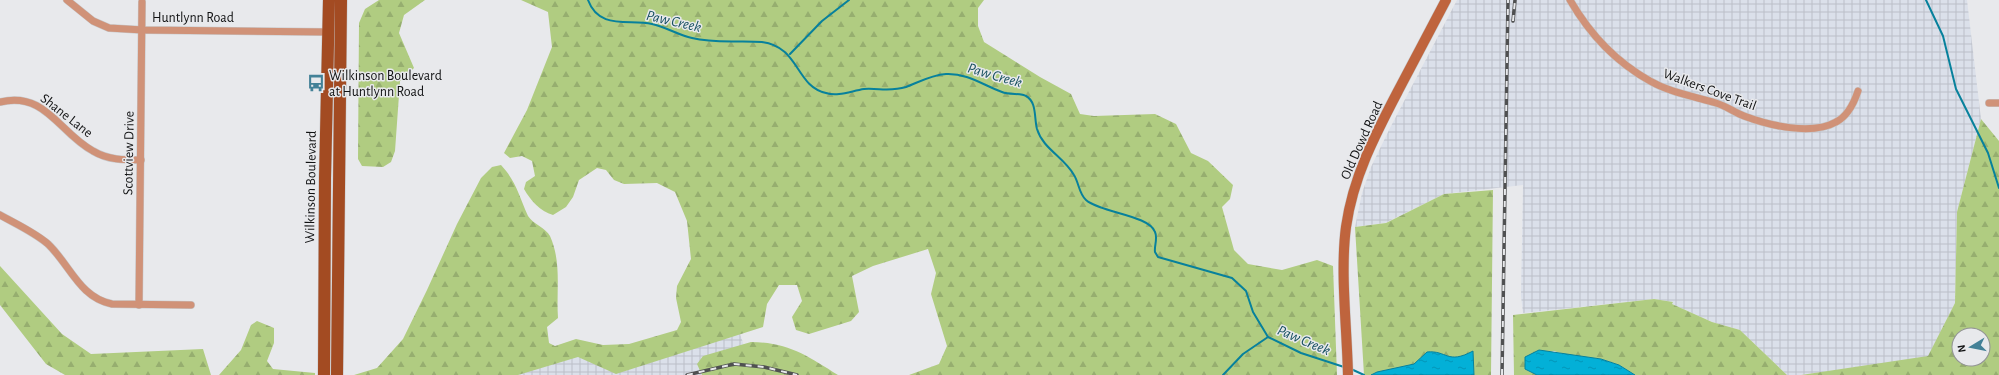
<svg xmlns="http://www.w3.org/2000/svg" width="1999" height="375" font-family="'Alegreya Sans',sans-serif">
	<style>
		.industrial { fill: url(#industrial-grid) }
		.forest { fill: url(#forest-firs); fill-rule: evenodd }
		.water { fill: url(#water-ripples); stroke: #07819c }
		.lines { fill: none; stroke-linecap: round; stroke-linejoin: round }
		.stream { stroke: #07819c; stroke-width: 2 }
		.street-casing { stroke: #c6c7c9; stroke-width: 8 }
		.secondary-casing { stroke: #c6c7c9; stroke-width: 11 }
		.primary-casing { stroke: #c6c7c9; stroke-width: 13 }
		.street { stroke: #d09278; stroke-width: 7 }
		.secondary { stroke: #bf643d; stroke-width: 10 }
		.primary { stroke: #a34b22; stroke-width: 12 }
		.rail-casing { stroke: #4f5051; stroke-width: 3.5 }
		.rail { stroke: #e8e9ec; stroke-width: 2; stroke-dasharray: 6; stroke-linecap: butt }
		.labels { text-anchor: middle; stroke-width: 3; stroke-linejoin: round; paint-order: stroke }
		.street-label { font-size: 14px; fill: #111213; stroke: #e8e9ec }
		.poi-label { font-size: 14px; fill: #111213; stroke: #e8e9ec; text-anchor: start }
		.water-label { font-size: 15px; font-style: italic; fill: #175060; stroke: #e8e9ec }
	</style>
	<defs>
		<pattern id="industrial-grid" width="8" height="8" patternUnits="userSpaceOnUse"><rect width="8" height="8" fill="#dbe0ea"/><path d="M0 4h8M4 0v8" fill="none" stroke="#bbbfc8"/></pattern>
		<pattern id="forest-firs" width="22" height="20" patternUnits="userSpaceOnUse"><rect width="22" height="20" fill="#b0cc81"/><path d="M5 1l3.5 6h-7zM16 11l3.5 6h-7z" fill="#96ae6f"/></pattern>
		<pattern id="water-ripples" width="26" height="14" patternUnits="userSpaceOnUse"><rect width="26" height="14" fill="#03b0d7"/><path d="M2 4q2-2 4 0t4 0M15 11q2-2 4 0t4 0" fill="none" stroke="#0396b8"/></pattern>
	</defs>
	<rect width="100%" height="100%" fill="#e8e9ec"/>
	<g class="industrial">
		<polygon points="1457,0 1967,0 1981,119 1957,212 1955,303 1928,357 1801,375 1787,375 1740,330 1712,322 1672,304 1673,302 1654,299 1523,313 1521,296 1523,185 1444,194 1385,223 1355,227 1362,193 1371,167 1390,128"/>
		<polygon points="738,328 754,375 501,375 581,349 607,370"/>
	</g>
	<g class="forest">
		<polygon points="379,0 425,0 404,15 399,33 414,68 400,81 395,151 391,162 383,167 362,166 358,159 359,23 365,9"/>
		<path d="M521 0H984L978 8V26L984 42 1040 77 1071 94 1080 114 1094 116 1155 114 1176 124 1191 153 1208 161 1233 185 1230 199 1222 207 1234 250 1248 264 1282 270 1317 260 1333 266 1337 375H909L939 364 947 346 931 294 936 273 928 249 873 266 852 276 859 312 851 321 809 334 796 330 792 317 802 301 797 285H779L767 304 763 327 616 374 578 357 518 375H354L377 368 403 339 427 290 457 224 481 178 492 167 501 165C516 181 519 196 528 216 533 224 546 228 550 236 562 263 556 290 558 318L547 327 549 343 555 346 576 339 603 345 629 344 677 330 681 322 676 298 677 286 691 259 687 221 675 192 657 183 624 184 614 180 606 170 597 168 579 180 573 197 566 207 553 215C540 211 531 201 524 189L526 182 535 176 532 161 522 156 510 158 504 153 527 110 552 47 548 12Z"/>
		<path d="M1981 119 1999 141V375H1801L1928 356 1955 303 1957 212ZM1959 335H1983V359H1959Z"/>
		<polygon points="1493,190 1491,375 1364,375 1355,227 1386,223 1444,194"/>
		<polygon points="0,266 62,334 91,354 203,349 211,375 65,375 46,364 0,305"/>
		<polygon points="1654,299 1673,302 1672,304 1712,322 1740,330 1787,375 1635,375 1619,365 1601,359 1567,355 1554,351 1525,357 1525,369 1538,375 1514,375 1513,315"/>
		<polygon points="257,321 274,328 274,343 267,361 273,369 315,373 315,375 219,375 241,350 251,325"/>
		<path d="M751 342C788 342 808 356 838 375H702L697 364 703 356Z"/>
	</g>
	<g class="water">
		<polygon points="1539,350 1601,359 1619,365 1635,375 1537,375 1525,369 1525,357"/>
		<path d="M1473 351 1474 375H1371L1377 372 1414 364 1427 352C1447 350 1447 365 1473 351Z"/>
	</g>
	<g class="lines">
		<g class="stream">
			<path d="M588 0C599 30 628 19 652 24 666 27 678 35 692 38 716 44 739 40 762 42 800 47 795 86 826 93 838 97 851 91 864 89 879 88 890 92 906 87 919 82 931 75 946 74 967 73 983 85 1002 92 1009 95 1022 93 1026 96 1037 102 1034 118 1037 129 1043 149 1064 157 1074 175 1079 183 1079 194 1086 200 1101 213 1149 215 1155 232 1158 238 1154 246 1155 252L1158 257 1232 278 1246 291 1253 312 1268 337 1301 353 1344 367"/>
			<polyline points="1926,0 1943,36 1956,89 1988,153 1999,188"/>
			<polyline points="790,54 822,21 849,0"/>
			<polyline points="1351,369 1364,375"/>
			<polyline points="1223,375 1243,354 1268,337"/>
		</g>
		<g class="street-casing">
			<g id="street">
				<polyline points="67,0 93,21 109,28 143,30 328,32"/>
				<path d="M1570 0C1589 33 1616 62 1650 81 1671 93 1694 96 1716 103 1726 106 1734 112 1744 116 1768 125 1811 136 1836 122 1848 116 1854 103 1858 91"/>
				<path d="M0 102C46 91 59 133 93 151 108 160 124 160 141 160"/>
				<polyline points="1989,103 1999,103"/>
				<path d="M0 215C16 224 34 232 48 244 70 265 80 298 112 304L191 305"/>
				<polyline points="139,305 142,2"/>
			</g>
		</g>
		<g class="secondary-casing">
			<path id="secondary" d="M1348 375C1347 328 1340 272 1346 227 1353 177 1375 135 1398 91 1414 61 1430 30 1446 0"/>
		</g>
		<g class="primary-casing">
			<g id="primary">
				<polyline points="324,375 325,178 329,0"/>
				<polyline points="337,375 341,0"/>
			</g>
		</g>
		<use href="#street" class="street"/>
		<use href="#secondary" class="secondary"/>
		<use href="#primary" class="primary"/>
		<g class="rail-casing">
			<g id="rail">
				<polyline points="1513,21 1515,0"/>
				<polyline points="687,375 734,364 764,367 797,375"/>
				<polyline points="1502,375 1508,0"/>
			</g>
		</g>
		<use href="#rail" class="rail"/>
	</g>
	<defs>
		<g id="bus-bare" transform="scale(1.38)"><path d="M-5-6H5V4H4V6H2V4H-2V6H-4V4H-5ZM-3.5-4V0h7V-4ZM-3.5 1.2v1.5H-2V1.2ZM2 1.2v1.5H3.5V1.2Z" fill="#438197" stroke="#e8e9ec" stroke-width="2.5" paint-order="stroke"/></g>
	</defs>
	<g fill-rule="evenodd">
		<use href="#bus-bare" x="316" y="83"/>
	</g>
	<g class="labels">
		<g class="street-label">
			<text x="193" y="22">Huntlynn Road</text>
			<text transform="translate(1710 89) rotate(20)" y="5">Walkers Cove Trail</text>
			<text transform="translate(67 115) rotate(38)" y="5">Shane Lane</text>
			<text transform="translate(1361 140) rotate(-66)" y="5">Old Dowd Road</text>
			<text transform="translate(128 153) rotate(-89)" y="5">Scottview Drive</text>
			<text transform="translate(310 187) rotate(-89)" y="5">Wilkinson Boulevard</text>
		</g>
		<g class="poi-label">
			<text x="329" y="80">Wilkinson Boulevard<tspan x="329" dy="16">at Huntlynn Road</tspan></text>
		</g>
		<g class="water-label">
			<text transform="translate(674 21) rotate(13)" y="5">Paw Creek</text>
			<text transform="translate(995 75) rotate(16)" y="5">Paw Creek</text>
			<text transform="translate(1304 340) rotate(23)" y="5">Paw Creek</text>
		</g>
	</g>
	<g transform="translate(1971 347) rotate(260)"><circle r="19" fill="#e8e9ec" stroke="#929395"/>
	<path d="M0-3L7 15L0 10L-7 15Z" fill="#438197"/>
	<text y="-6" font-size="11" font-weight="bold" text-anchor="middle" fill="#111213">N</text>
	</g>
</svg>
